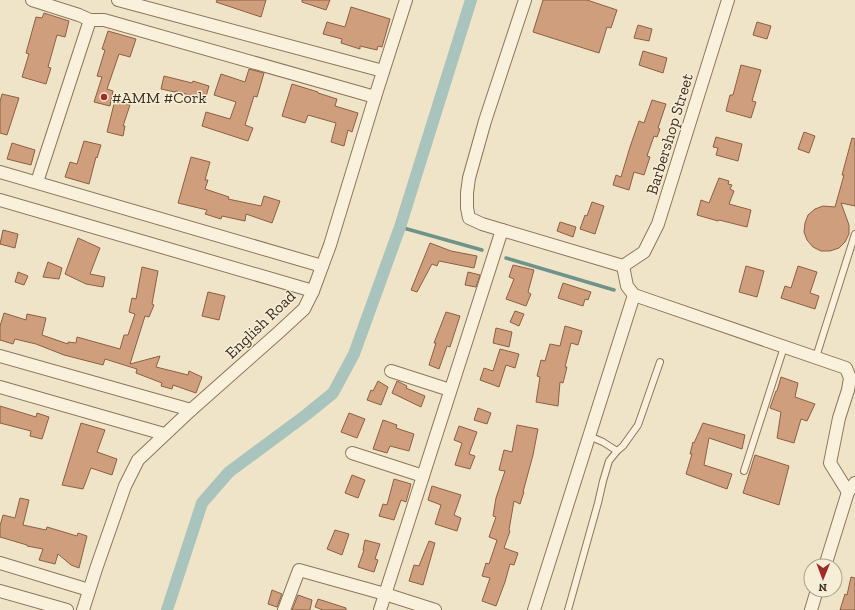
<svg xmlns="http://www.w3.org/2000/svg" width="855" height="610" font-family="'Zilla Slab',serif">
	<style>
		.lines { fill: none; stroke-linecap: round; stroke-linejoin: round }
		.stream { stroke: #6f938a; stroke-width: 3.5 }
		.canal { stroke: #a9c4bc; stroke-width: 12 }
		.building { fill: #cf9f7d; stroke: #8d5f41 }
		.service-casing { stroke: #8d765c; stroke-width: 8 }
		.minor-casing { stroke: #8d765c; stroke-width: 14 }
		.service { stroke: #faf1dc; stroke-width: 6 }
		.minor { stroke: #faf1dc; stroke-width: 12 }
		.poi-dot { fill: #9e2a2b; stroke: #f7eed8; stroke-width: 1.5 }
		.labels { text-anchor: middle; stroke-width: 3; stroke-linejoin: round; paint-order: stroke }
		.poi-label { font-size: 16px; fill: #3d2e20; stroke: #f7eed8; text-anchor: start }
		.street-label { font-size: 16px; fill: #3d2e20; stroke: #f7eed8 }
	</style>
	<rect width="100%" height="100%" fill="#f0e4c8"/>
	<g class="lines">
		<g class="stream">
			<polyline points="400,227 482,250"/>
			<polyline points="506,258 614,290"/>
		</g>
		<polyline class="canal" points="167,610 202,503 229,472 306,415 333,393 354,354 400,227 471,0"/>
	</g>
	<g class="building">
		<polygon points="217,0 266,0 261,17 216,2"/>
		<polygon points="302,0 330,0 326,10 302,2"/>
		<polygon points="543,0 587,0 617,10 611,28 607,27 599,53 533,32"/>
		<polygon points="351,7 390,19 382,47 378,46 377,50 360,46 360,49 341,43 342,39 323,34 327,22 345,27"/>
		<polygon points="44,13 69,21 65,37 57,35 48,67 51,68 46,84 22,77 29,54 26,53 36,17 42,18"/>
		<polygon points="757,22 771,26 767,39 753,35"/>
		<polygon points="638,25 652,29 649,41 634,38"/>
		<polygon points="108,31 136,39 130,57 119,54 107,89 113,91 110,106 94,102 102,77 97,76 105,50 102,49"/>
		<polygon points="643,51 667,58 663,73 639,65"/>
		<polygon points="741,65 761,70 752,101 756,102 751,118 726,111 730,95 733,95"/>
		<polygon points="249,69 264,73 257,97 254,96 245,125 253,128 248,141 202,126 206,112 230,119 236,102 214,95 221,74 245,82"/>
		<polygon points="164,76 192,83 193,81 209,86 205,100 176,91 175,92 161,89"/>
		<polygon points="292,84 318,92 318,93 337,99 335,106 358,113 352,132 348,130 344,146 331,142 336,123 308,115 305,123 282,116"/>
		<polygon points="2,94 19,98 7,135 0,133 0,102"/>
		<polygon points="115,100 130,105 123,126 125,126 123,136 107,132"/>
		<polygon points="652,100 666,104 658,128 660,129 657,137 654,136 647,156 650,157 644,175 634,172 629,190 613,185 616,175 621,177 630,147 639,121 644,123"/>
		<polygon points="804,132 815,136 809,153 798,149"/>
		<polygon points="716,137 742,144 738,161 716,155 718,148 713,147"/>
		<polygon points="852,138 855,139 855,206 841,203 849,225 849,234 845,242 839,248 830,251 821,251 813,247 807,240 804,232 805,223 808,215 815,209 823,206 835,207 844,175 842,175"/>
		<polygon points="84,141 101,145 97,158 96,157 89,184 65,177 70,162 77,164"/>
		<polygon points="12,143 35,150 31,165 7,159"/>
		<polygon points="191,157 210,162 205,180 208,180 205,189 229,197 228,199 261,206 264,196 280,201 272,223 246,214 245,221 222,216 221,219 205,214 207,210 178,203"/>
		<polygon points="719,178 729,181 728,184 732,185 730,189 734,191 729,204 751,210 747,227 719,220 718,221 697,215 701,200 709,203"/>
		<polygon points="592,202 604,206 595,234 580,229 585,215 587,216"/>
		<polygon points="560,222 576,227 573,237 557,231"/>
		<polygon points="3,230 18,234 15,248 0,244"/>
		<polygon points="78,238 100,248 90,274 105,277 103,287 86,284 65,274"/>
		<polygon points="430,243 451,251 477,256 474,268 439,261 437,266 432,264 417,292 411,290"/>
		<polygon points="48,262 62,268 59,279 43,277"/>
		<polygon points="513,265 534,270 528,292 531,294 526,306 506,299 514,279 509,277"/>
		<polygon points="746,266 764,271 757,297 739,292"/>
		<polygon points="798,266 817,272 810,293 819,296 815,309 781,298 785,286 791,288"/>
		<polygon points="142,267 158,271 152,304 154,305 149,317 145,316 130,364 160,356 156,367 188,375 189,371 202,377 196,393 173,385 172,389 161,386 162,383 136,373 137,369 105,359 103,365 64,355 36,344 15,339 13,344 0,340 0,326 4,313 26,320 27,314 46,318 42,335 68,344 68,342 76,343 77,337 120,349 124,335 128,335 135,314 129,312 132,298 136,299"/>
		<polygon points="18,272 28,276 24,285 15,282"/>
		<polygon points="468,272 480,275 476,287 465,285"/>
		<polygon points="563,283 591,292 588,300 585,299 583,306 558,298"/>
		<polygon points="208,292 225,296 219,320 202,316"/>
		<polygon points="515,311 524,314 519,326 510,322"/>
		<polygon points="446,312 460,316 450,347 447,346 439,369 429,365 436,343 434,343"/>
		<polygon points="565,326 582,331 578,345 571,343 565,367 567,367 563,383 560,382 558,406 536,402 540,377 537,376 541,360 545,361 550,344 560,346"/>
		<polygon points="496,328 512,332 509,347 493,343"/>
		<polygon points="500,349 519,354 515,368 506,365 499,387 480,380 484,368 493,371"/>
		<polygon points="781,377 798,383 795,397 815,404 807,421 801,419 794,443 777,438 781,412 770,408 776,391 777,391"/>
		<polygon points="378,381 388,387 381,405 367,400 371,390 373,391"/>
		<polygon points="397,381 407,386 406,388 425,396 421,407 392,393"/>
		<polygon points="0,406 36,417 37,413 49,417 42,439 30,436 31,431 0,423"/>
		<polygon points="478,408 491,413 487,424 474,420"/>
		<polygon points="349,413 365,419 357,438 341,432"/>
		<polygon points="383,420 397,425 396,428 414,434 409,451 390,446 387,453 373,449"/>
		<polygon points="81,423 105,430 97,452 117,459 112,475 91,468 83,489 62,485"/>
		<polygon points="703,423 745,435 742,449 709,438 704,465 732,474 727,489 686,474 692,454 690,454 693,442 694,443"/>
		<polygon points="517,425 538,429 533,455 523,492 524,492 520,504 514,501 509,530 510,531 504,548 518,553 514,565 510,564 505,582 496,606 482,601 490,578 482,576 486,563 489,564 497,540 489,537 496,517 493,516 496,498 505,471 499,470 504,450 512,452"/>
		<polygon points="459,426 477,432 469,454 475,456 470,469 455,465 462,443 454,440"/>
		<polygon points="755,455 789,466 779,505 743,493"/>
		<polygon points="352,475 365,480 358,498 345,493"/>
		<polygon points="394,479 411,484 406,502 401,500 394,520 379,516 383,504 387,505"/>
		<polygon points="432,486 461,495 454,515 461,518 457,531 435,524 441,505 428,500"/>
		<polygon points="20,498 29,500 23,525 46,530 47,527 77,536 78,533 87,536 79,568 71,565 58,554 55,564 39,560 43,549 27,546 27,545 0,537 0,526 3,515 15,518"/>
		<polygon points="335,530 349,534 342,555 327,549"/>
		<polygon points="365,540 380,544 375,559 378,560 374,572 358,567 364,550 363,550"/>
		<polygon points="429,541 435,543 423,585 409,581 414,565 419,566"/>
		<polygon points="851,577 855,578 855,610 840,610 845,594 847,595"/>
		<polygon points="272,590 282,594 277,607 268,604"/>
		<polygon points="298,595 312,600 310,610 292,610"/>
		<polygon points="318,599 346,608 346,610 323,610 315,607"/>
	</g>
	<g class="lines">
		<g class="service-casing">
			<g id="service">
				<polyline points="816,357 855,234"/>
				<polyline points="589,436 603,442 617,451"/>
				<polyline points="744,471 784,347"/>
				<polyline points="568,610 598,503 603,481 609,461 617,451 623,446 638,425 660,362"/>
			</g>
		</g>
		<g class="minor-casing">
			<g id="minor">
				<polyline points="32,0 79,15 90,20 104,20 375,97"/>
				<polyline points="118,0 383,71"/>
				<polyline points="525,0 485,121 469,178 467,193 467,208 469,218 482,224 502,230 623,266"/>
				<polyline points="0,172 322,266"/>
				<polyline points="37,182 90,20"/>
				<polyline points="0,200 313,291"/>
				<polyline points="623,266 627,286 634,295 846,368 850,378 848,390 839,418 830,463 848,492"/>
				<polyline points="623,266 644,252 658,224 728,0"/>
				<polyline points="0,356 191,410"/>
				<polyline points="391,371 450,390"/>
				<polyline points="0,387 164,434"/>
				<polyline points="352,453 423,476"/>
				<polyline points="0,563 89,590"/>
				<polyline points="825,566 848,492 855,483"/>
				<polyline points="0,591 67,610"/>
				<polyline points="83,610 96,569 125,486 138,460 191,410 278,333 304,309 313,291 330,245 375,97 406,0"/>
				<polyline points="284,610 299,570 385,594 435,610"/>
				<polyline points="380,610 502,230"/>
				<polyline points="534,610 634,295"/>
				<polyline points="811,610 817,590"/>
			</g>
		</g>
		<use href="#service" class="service"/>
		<use href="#minor" class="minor"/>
	</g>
	<circle class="poi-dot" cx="104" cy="97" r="4"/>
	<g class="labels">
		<g class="poi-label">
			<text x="112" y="103">#AMM #Cork</text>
		</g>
		<g class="street-label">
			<text transform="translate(669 134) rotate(-73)" y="6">Barbershop Street</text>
			<text transform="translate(260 324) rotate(-44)" y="6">English Road</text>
		</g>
	</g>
	<g transform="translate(823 578) rotate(181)"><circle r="19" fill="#f7eed8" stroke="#ada18e"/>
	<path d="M0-3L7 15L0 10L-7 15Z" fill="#9e2a2b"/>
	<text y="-6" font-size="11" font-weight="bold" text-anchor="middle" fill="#3d2e20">N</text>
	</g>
</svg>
